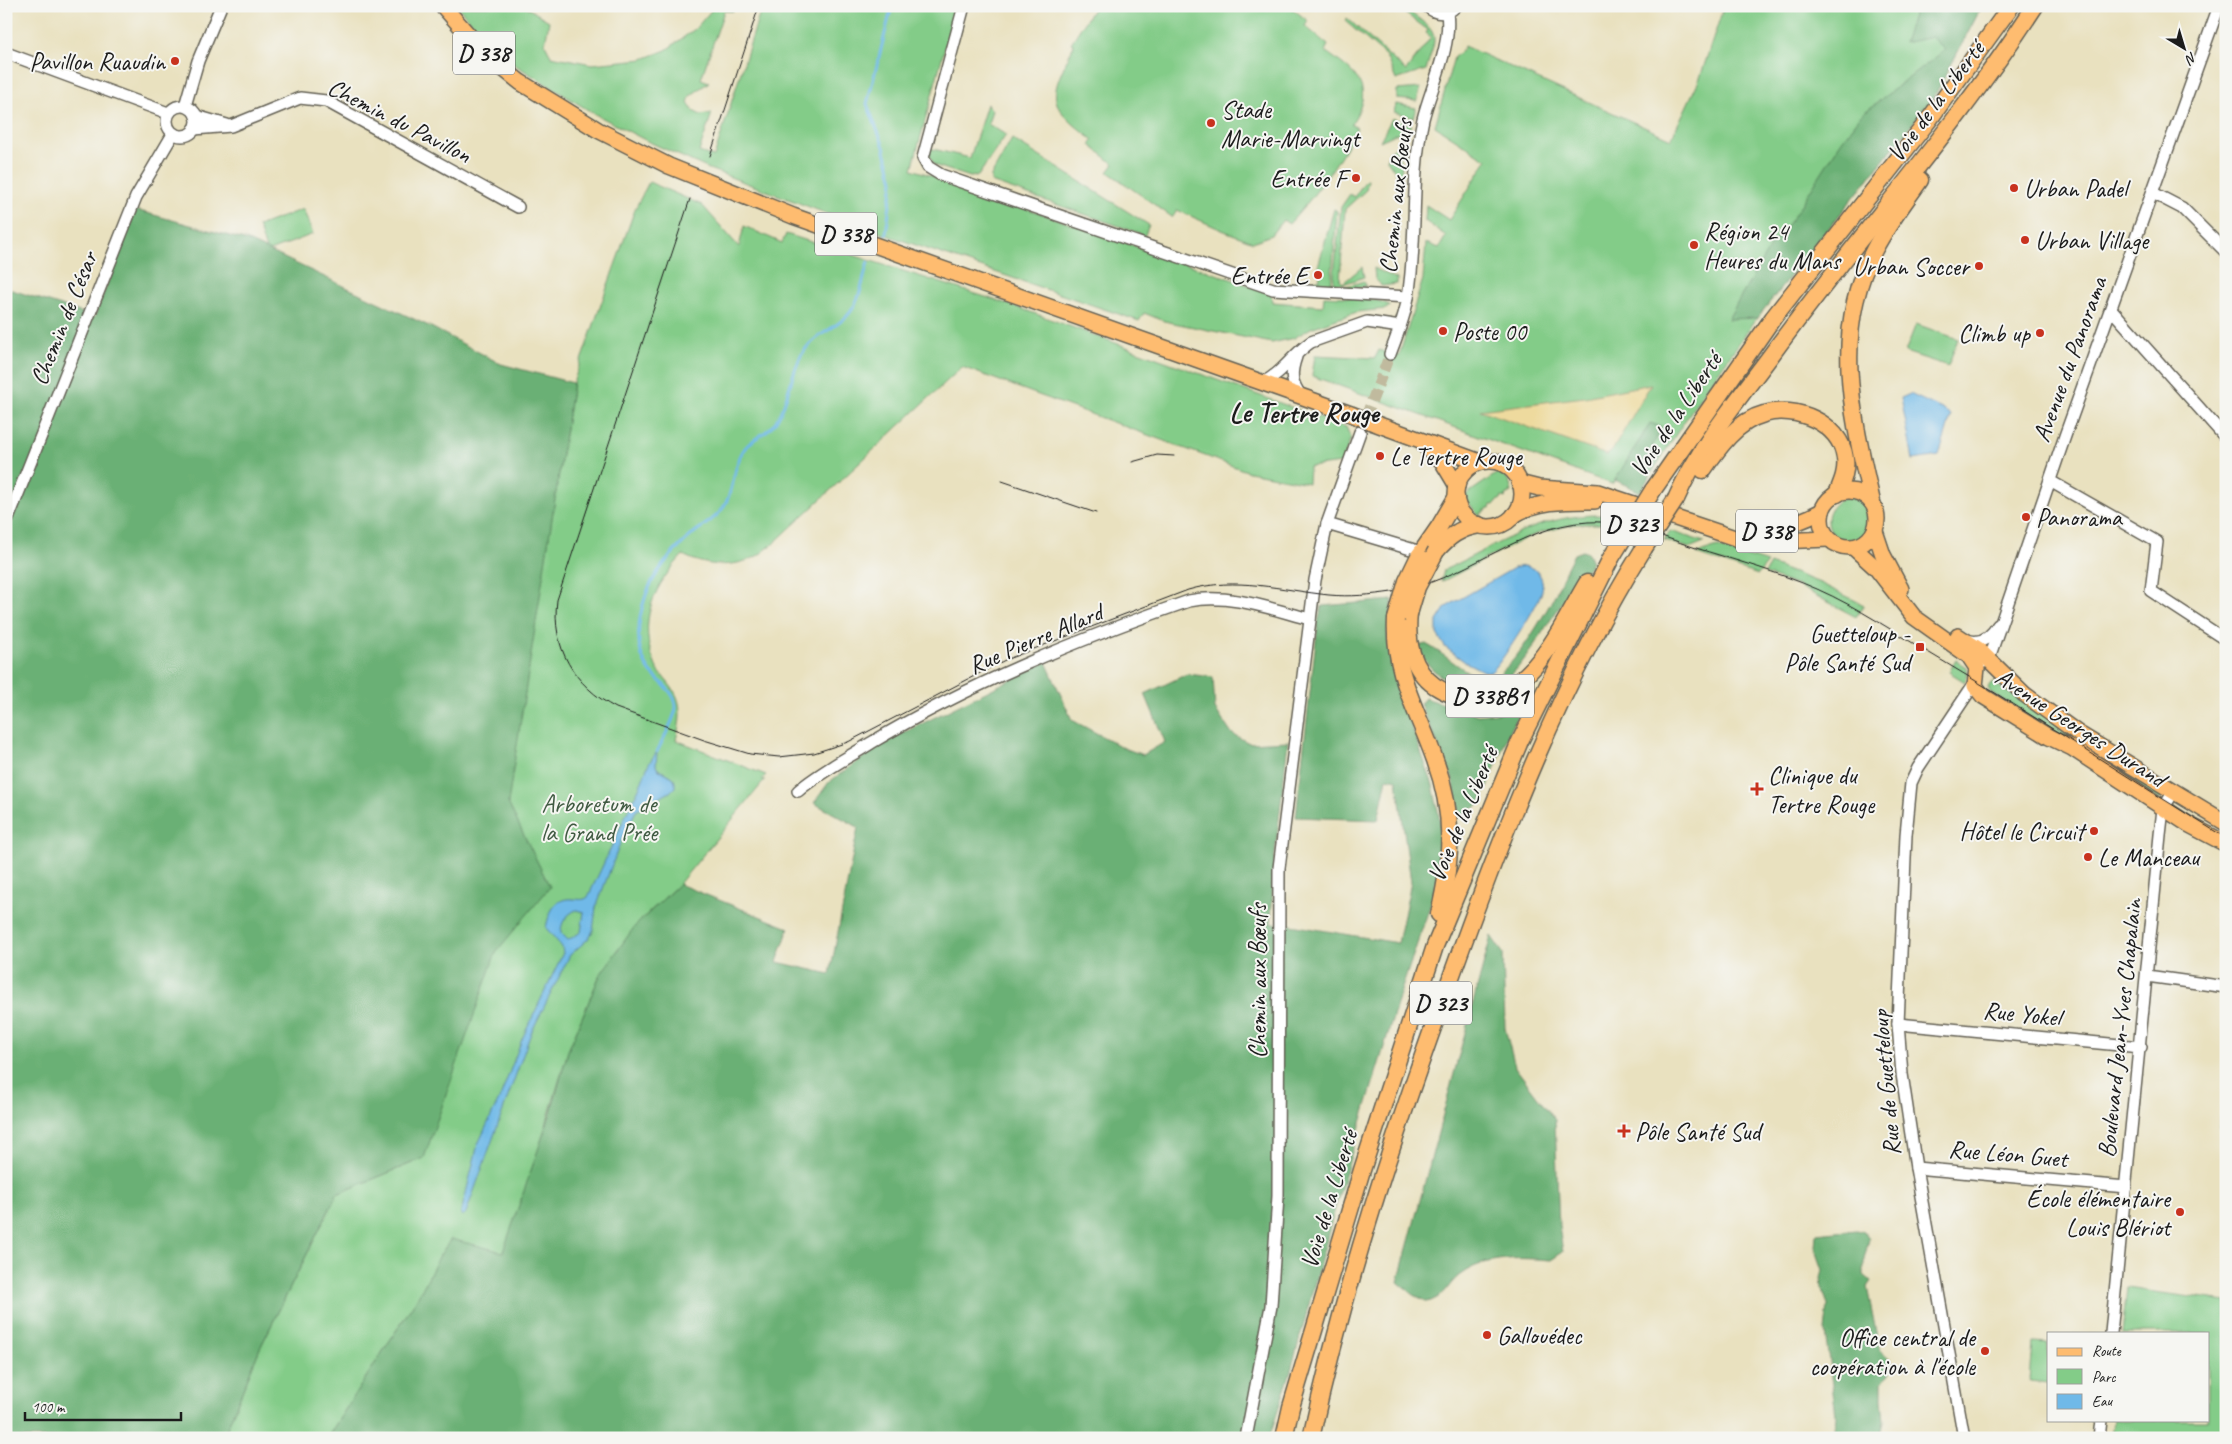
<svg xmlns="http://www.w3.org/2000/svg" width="2232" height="1444" font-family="Caveat,sans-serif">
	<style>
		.green { fill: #83cc88; stroke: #507452 }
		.forest { fill: #6ab074; stroke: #436648 }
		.sand { fill: #eeda9e; stroke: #857b5d }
		.water { fill: #6fb9e8; stroke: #466a82; fill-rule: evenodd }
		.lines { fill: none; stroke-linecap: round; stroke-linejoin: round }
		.stream { stroke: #6fb9e8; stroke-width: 3 }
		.minor-tunnel { stroke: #c0ba9e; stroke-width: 11; stroke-dasharray: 11 5.5; stroke-linecap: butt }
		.minor-casing { stroke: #646155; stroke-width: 14 }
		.major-casing { stroke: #646155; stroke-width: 18 }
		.highway-casing { stroke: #646155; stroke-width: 19 }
		.minor { stroke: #fff; stroke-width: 11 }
		.major { stroke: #febc70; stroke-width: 15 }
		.highway { stroke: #febc70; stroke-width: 16 }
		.tram { stroke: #1c1c1c; stroke-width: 1 }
		.major-bridge-casing { stroke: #646155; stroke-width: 18; stroke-linecap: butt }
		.highway-bridge-casing { stroke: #646155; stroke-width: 19; stroke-linecap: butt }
		.major-bridge { stroke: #febc70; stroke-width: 15 }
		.highway-bridge { stroke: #febc70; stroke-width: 16 }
		.poi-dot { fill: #c8321e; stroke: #f6f6f2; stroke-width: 2 }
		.labels { text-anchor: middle; stroke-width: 4; stroke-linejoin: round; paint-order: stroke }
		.shield { fill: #f6f6f2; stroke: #5d5d5c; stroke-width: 1 }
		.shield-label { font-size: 24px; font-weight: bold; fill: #1c1c1c }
		.poi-label { font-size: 25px; fill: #1c1c1c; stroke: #f6f6f2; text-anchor: start }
		.street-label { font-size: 25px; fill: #1c1c1c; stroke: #f6f6f2 }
		.park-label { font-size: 25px; fill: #405a42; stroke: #f6f6f2 }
		.quarter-label { font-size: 28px; font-weight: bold; fill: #1c1c1c; stroke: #f6f6f2 }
	</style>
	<rect width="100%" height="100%" fill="#f6f6f2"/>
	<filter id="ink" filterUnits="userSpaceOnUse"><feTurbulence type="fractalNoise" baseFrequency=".02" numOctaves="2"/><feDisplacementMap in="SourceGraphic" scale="10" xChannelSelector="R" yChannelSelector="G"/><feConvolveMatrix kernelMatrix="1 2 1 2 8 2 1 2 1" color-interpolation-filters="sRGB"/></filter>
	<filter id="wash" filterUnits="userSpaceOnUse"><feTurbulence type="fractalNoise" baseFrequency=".0096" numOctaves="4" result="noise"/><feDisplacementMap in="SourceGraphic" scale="20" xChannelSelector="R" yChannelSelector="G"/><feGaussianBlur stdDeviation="1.12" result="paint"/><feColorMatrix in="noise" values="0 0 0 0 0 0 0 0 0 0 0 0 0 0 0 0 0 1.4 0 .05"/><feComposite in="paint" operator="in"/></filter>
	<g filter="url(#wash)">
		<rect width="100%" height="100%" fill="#e9e1bf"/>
		<g class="green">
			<path d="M457 6H524L549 21 545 44 551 56 592 64 643 59 666 50 695 29 715 6H733V11H724L701 79 709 82 690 96 688 103 693 111 701 115 712 113 699 152 714 157 762 6H956L912 169 1271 293 1272 302 1323 306 1324 296C1338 297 1380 297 1390 306L1386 309 1357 312 1311 328 1294 338 1272 343 1164 321 1144 313 1139 321 857 225 709 169 647 141 593 113 512 63 486 39Z"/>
			<path d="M1095 6H1289L1308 21 1305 26 1328 45 1325 51C1355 73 1377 86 1351 124L1357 128C1338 163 1316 195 1289 224L1283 220 1271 235 1253 242 1222 230 1177 210 1172 217 1108 172 1114 164 1090 145 1093 140C1044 102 1049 99 1074 45L1071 43Z"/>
			<path d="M1395 6C1403 6 1408 11 1415 16 1443 35 1434 41 1426 70L1396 80 1386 56 1345 21 1347 18 1406 71 1431 37 1426 33 1428 30Z"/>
			<polygon points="1724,6 1982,6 1934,97 1757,318 1699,399 1644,484 1621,472 1612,484 1312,376 1315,355 1375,358 1379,350 1399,356 1423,279 1426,243 1439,248 1446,236 1425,221 1426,205 1449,220 1487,160 1435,126 1454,57 1463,50 1464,46 1671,139 1700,78"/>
			<polygon points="1421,88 1417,101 1397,99 1397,90"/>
			<polygon points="987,104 992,110 988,124 1006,135 978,176 970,177 934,165 930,157 929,148 970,158"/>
			<polygon points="1396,104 1416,108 1413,118 1394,112"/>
			<polygon points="1392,118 1412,125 1411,127 1380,141"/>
			<polygon points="1012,139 1149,225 1144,237 1139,233 991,182 991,176"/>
			<polygon points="1395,147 1402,165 1401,180 1387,160 1389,152"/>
			<polygon points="1366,180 1368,180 1366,190 1345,209 1340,280 1343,283 1362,267 1364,277 1343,284 1333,283 1341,207 1350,194 1354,197"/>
			<path d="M649 182 702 205 739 247 744 226 782 243 786 234 1014 306 1346 427 1351 438 1342 463 1309 467 1308 483 1249 472 962 367 773 544C766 549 759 556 751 559 728 568 704 566 683 555 656 583 639 617 652 656 654 660 655 666 658 670 662 676 668 682 672 688 684 704 680 722 676 740L766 775 762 779 765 780 679 884 642 919 600 975 568 1051 502 1272 446 1246 418 1297 327 1438H223L260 1348 337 1194 412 1163 526 682 573 383 635 209Z"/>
			<polygon points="303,209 313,234 267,252 258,226"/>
			<polygon points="1334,209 1337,211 1331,286 1344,287 1364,281 1366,286 1353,290 1313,287 1315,279 1319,280 1321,271 1317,270"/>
			<polygon points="1374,268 1397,279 1397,284 1382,286 1375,279"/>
			<polygon points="1916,324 1958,339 1948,366 1905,352"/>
			<path d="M1499 472 1509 481 1512 492H1509V495H1506L1505 498 1502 497 1501 500H1498L1494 505H1491L1490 508H1487V510H1484L1483 513H1480V516L1482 517C1474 515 1474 505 1465 501L1464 496Z"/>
			<circle cx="1850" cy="520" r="22"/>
			<path d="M1602 515 1600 524H1575L1543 532 1526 538 1441 582 1444 570C1499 545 1539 514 1602 515Z"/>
			<polygon points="1670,531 1704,542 1689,548 1664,540"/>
			<polygon points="1718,547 1767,563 1758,575 1696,554"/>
			<polygon points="1770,564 1820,583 1864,605 1856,617 1796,585 1765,574"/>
			<polygon points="1956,660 1967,667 1968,675 1965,682 1949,672"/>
			<polygon points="1992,682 2164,792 2159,800 1990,692 1988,687"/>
			<polygon points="2226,1069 2226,1136 2219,1127"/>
			<polygon points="2127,1288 2226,1302 2226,1438 2112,1438 2114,1420 2208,1420 2208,1333 2122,1333"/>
			<polygon points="2033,1343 2048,1344 2048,1383 2030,1381"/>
		</g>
		<g class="forest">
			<polygon points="1916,6 1982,6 1934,97 1757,318 1728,319 1771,245 1794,216 1841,142 1862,114 1945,50 1932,37 1904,43"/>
			<polygon points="136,210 248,241 431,327 501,364 573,383 508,803 550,887 496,952 424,1158 337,1194 260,1348 223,1438 6,1438 6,288 83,313 94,318"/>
			<polygon points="1650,423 1662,427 1652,447 1663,455 1640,492 1615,480"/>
			<path d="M1582 551 1588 553 1592 562C1578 580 1565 599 1552 618 1537 639 1516 680 1491 689 1480 693 1465 687 1454 683 1438 677 1423 663 1418 646L1426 644C1448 656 1464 674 1489 681 1513 668 1535 630 1549 606 1559 589 1564 571 1574 554Z"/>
			<polygon points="1393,600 1387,631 1389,651 1398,689 1433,785 1440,821 1439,870 1430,906 1401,991 1336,1205 1290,1374 1269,1438 327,1438 418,1297 440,1255 451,1239 503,1252 551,1112 568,1051 600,975 635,926 679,884 789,928 777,962 830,974 858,827 814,803 829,782 883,743 1046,662 1072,720 1124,748 1143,755 1165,742 1145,694 1187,674 1213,677 1215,709 1231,733 1249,743 1288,741 1274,863 1271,924 1285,924 1398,943 1411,882 1397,780 1387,778 1378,820 1296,817 1318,622 1322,606"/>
			<polygon points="1425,698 1478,715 1522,710 1508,735 1481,802 1471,811 1460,815 1452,777 1420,704"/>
			<path d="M1491 936 1503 953 1505 1028 1515 1067 1555 1120 1559 1227 1563 1252 1551 1260C1520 1258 1487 1255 1460 1275 1446 1286 1448 1295 1428 1302L1414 1295 1398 1282Z"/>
			<path d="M1857 1230 1864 1232 1869 1239 1864 1259V1275L1871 1281 1867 1287 1879 1347C1883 1356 1892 1356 1894 1367L1889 1376 1882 1382V1399L1884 1421 1882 1430 1873 1438H1834L1836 1415 1825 1331 1828 1305 1822 1288 1821 1277 1823 1270 1815 1247 1816 1234Z"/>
		</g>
		<polygon class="sand" points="1651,384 1612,451 1607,455 1480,410 1585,397"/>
		<g class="water">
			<polygon points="1910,394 1944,410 1951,416 1939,456 1913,460 1901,398"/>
			<path d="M1523 566C1538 567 1546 579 1541 594 1533 613 1508 652 1495 668L1491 672 1483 671 1465 662 1445 647 1437 634V621L1446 607 1514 568Z"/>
			<path d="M657 752 656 766 659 770 673 777 675 782V787L670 792 636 811 623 836 596 907 593 931 588 939 570 955 531 1033 466 1213 463 1216 461 1213 478 1144 501 1095 522 1039 563 953 562 947 546 928C549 912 555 897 573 899 579 899 583 901 588 897 606 860 621 823 640 786 647 771 645 767 657 752ZM576 910 584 912 581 932 568 940 561 933C561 922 566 915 576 910Z"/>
		</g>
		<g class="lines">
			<g class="stream">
				<polyline points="886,234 893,181 884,147 867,104 892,6"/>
				<path d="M657 752C662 741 676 717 676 707 676 692 658 681 650 671 633 649 638 618 646 595 655 570 675 549 695 532 705 524 716 519 723 508 735 490 732 469 743 451 751 437 768 435 776 421 789 401 790 375 802 354 813 335 834 330 848 315 860 302 863 279 868 262"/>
			</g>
		</g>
	</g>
	<g filter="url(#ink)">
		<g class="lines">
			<polyline class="minor-tunnel" points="1360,432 1390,354"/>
			<g class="minor-casing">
				<g id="minor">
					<polyline points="964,6 923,158 928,167 941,175 1273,289 1408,297"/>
					<path d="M1427 6C1436 15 1447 15 1456 6"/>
					<polyline points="6,53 168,113"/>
					<circle cx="182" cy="121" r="15"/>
					<polyline points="185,106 198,61 221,6"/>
					<polyline points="196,116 227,125"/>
					<polyline points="194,129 231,126 300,98 326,101 518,207"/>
					<polyline points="2153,193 2182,208 2226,252"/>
					<polyline points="2111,309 2226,438"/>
					<path d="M1390 354C1397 336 1405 316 1408 297 1418 238 1410 178 1423 119 1431 87 1452 46 1447 13"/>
					<path d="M1296 357C1290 374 1291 382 1301 396"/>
					<path d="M1262 383C1282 374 1293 354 1311 342L1367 322 1400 327"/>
					<polyline points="2050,481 2157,542 2151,591 2226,640"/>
					<polyline points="6,524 136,197 173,134"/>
					<polyline points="1327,524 1421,552"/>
					<path d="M1967 640C1981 645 1991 637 1998 625"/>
					<polyline points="1984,662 1989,658 2065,436 2219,6"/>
					<path d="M798 791C820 772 846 759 871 743 971 683 1079 639 1189 601 1229 593 1271 609 1310 619"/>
					<polyline points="2147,976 2226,987"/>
					<polyline points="1898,1024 2141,1047"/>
					<polyline points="1916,1168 2126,1187"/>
					<polyline points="2111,1333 2160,835 2163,809 2174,791"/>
					<polyline points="1246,1438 1271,1306 1278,1196 1279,868 1315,580 1327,524 1360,432"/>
					<polyline points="1964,1438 1916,1168 1902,1074 1898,1024 1906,835 1911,783 1918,768 1976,681"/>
					<polyline points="2099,1438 2101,1420"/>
				</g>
			</g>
			<g class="major-casing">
				<g id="major">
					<polyline points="443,6 485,54 520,82 598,130 669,166 793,216 1351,414"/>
					<polyline points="1374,423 1480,462"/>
					<polyline points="1425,446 1442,461 1457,486"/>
					<circle cx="1489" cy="494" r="33"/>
					<polyline points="1519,483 1539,488 1598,492 1741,540 1756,542 1829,539"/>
					<circle cx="1849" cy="519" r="28"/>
					<path d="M1514 515C1538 500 1567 501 1595 501"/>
					<polyline points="1875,531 1883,555 1901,589"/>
					<path d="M1748 532C1775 531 1798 524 1822 511"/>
					<polyline points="1853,547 1876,568 1914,617 1969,656 1977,668 1975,686 1983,696 2049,737 2072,748 2188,824 2226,844"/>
					<polyline points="1958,636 1978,649 2024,694 2079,734 2226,823"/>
				</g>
			</g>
			<g class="highway-casing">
				<g id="highway">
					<path d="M1703 470C1718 448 1737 421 1764 414 1795 405 1840 422 1845 458 1847 471 1842 482 1837 494"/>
					<polyline points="1653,490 1773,318 1928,121 2011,6"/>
					<path d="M1676 499C1699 446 1738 400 1772 354 1858 236 1956 128 2035 6"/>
					<path d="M1872 502C1853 417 1831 333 1874 250 1887 225 1904 203 1920 180"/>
					<path d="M1436 551C1448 537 1460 528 1479 525"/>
					<polyline points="1419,556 1439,527 1456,498"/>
					<path d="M1409 614C1406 641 1412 670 1435 686 1447 694 1460 698 1475 698 1533 696 1561 626 1587 583"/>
					<path d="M1396 619C1393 674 1418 711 1435 760 1455 815 1452 859 1439 914"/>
					<polyline points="1284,1438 1291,1407 1362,1170 1435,946 1520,741 1611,558"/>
					<path d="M1311 1438C1345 1282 1396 1129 1450 980 1503 832 1561 681 1644 548"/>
				</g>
			</g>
			<use href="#minor" class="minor"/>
			<use href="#major" class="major"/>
			<use href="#highway" class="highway"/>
			<g class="tram">
				<polyline points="710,156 759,6"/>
				<path d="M690 199 557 600C551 647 574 686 616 708L704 740 750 754 779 757 814 753 848 742 1005 660 1188 590C1236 576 1281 590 1329 595 1350 597 1371 595 1392 592 1463 583 1516 526 1588 522 1625 520 1660 536 1693 547 1734 560 1778 572 1817 589 1858 607 1897 634 1936 657 2034 715 2129 779 2226 838"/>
				<polyline points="1132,462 1157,455 1174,456"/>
				<polyline points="1002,481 1096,513"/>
			</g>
			<g class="major-bridge-casing">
				<polyline id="major-bridge" points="1351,414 1374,423"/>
			</g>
			<g class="highway-bridge-casing">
				<g id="highway-bridge">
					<polyline points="1644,548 1676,499"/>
					<polyline points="1611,558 1653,490"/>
					<polyline points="1409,614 1417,587 1436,551"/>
					<polyline points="1396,619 1407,581 1419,556"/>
				</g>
			</g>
			<use href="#major-bridge" class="major-bridge"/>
			<use href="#highway-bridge" class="highway-bridge"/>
		</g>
	</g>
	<g class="poi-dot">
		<circle cx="175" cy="61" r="5"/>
		<circle cx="1211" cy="123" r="5"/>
		<circle cx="1356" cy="178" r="5"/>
		<circle cx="2014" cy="188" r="5"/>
		<circle cx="2025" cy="240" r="5"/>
		<circle cx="1694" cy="245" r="5"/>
		<circle cx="1979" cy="266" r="5"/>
		<circle cx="1318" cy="275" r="5"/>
		<circle cx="1443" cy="331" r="5"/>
		<circle cx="2040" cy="333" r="5"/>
		<circle cx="1380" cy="456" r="5"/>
		<circle cx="2026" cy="517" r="5"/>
		<rect x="1915" y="642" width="10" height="10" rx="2.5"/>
		<path d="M1754.5 781.5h5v5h5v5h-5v5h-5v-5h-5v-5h5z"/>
		<circle cx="2094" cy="831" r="5"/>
		<circle cx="2088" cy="857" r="5"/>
		<path d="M1621.5 1123.5h5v5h5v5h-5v5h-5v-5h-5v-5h5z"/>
		<circle cx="2180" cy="1212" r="5"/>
		<circle cx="1487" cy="1335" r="5"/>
		<circle cx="1985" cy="1351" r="5"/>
	</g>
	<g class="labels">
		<g class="shield">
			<rect x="453" y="31.5" width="62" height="43" rx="4"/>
			<rect x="815" y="212.5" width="62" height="43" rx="4"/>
			<rect x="1601" y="502.5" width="62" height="43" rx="4"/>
			<rect x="1736" y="509.5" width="62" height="43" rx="4"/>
			<rect x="1446" y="674.5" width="88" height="43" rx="4"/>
			<rect x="1410" y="981.5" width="62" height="43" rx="4"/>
		</g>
		<g class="shield-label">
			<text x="484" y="61">D 338</text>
			<text x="846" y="242">D 338</text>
			<text x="1632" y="532">D 323</text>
			<text x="1767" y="539">D 338</text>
			<text x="1490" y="704">D 338B1</text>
			<text x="1441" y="1011">D 323</text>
		</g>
		<g class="poi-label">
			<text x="165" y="70" text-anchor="end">Pavillon Ruaudin</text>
			<text x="1221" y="118">Stade<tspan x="1221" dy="29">Marie-Marvingt</tspan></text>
			<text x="1346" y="187" text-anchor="end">Entrée F</text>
			<text x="2024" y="197">Urban Padel</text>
			<text x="1704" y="240">Région 24<tspan x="1704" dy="29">Heures du Mans</tspan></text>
			<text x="2035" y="249">Urban Village</text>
			<text x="1969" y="275" text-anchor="end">Urban Soccer</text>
			<text x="1308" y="284" text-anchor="end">Entrée E</text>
			<text x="1453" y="340">Poste 00</text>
			<text x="2030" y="342" text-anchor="end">Climb up</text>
			<text x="1390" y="465">Le Tertre Rouge</text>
			<text x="2036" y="526">Panorama</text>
			<text x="1910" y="642" text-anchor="end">Guetteloup -<tspan x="1910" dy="29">Pôle Santé Sud</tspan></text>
			<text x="1768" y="784">Clinique du<tspan x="1768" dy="29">Tertre Rouge</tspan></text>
			<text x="2084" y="840" text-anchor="end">Hôtel le Circuit</text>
			<text x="2098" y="866">Le Manceau</text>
			<text x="1635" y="1140">Pôle Santé Sud</text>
			<text x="2170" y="1207" text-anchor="end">École élémentaire<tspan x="2170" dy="29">Louis Blériot</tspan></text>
			<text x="1497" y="1344">Gallouédec</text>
			<text x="1975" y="1346" text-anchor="end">Office central de<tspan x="1975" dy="29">coopération à l'école</tspan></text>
		</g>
		<g class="street-label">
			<text transform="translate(1935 101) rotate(-53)" y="9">Voie de la Liberté</text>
			<text transform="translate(400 120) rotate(27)" y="9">Chemin du Pavillon</text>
			<text transform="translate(1395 196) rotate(-84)" y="9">Chemin aux Bœufs</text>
			<text transform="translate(63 318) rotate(-68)" y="9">Chemin de César</text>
			<text transform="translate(2069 359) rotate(-70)" y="9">Avenue du Panorama</text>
			<text transform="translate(1675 414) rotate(-56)" y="9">Voie de la Liberté</text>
			<text transform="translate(1035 638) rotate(-23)" y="9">Rue Pierre Allard</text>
			<text transform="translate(2081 727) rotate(33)" y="9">Avenue Georges Durand</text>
			<text transform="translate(1462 814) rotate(-67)" y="9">Voie de la Liberté</text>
			<text transform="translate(1257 981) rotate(-90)" y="9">Chemin aux Bœufs</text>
			<text transform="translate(2022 1013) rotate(6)" y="9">Rue Yokel</text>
			<text transform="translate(2119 1028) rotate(-84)" y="9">Boulevard Jean-Yves Chapalain</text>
			<text transform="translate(1885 1083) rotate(-95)" y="9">Rue de Guetteloup</text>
			<text transform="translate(2008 1153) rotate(5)" y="9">Rue Léon Guet</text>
			<text transform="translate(1328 1199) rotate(-73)" y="9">Voie de la Liberté</text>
		</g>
		<g class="park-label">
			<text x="599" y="812">Arboretum de<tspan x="599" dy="29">la Grand Prée</tspan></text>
		</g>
		<g class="quarter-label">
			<text x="1304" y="422">Le Tertre Rouge</text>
		</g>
	</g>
	<rect width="2232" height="1444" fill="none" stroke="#f6f6f2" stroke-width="25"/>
	<rect x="2047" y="1332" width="162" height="90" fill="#f6f6f2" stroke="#9f9f9c"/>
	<rect x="2057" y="1348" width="25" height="8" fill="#febc70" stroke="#9f9f9c"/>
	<text x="2092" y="1356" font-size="15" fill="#1c1c1c">Route</text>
	<rect x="2057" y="1369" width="25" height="15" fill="#83cc88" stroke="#9f9f9c"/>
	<text x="2092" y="1382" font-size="15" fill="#1c1c1c">Parc</text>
	<rect x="2057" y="1394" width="25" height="15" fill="#6fb9e8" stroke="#9f9f9c"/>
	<text x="2092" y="1406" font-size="15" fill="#1c1c1c">Eau</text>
	<g transform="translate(2184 48) rotate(142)" stroke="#f6f6f2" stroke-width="4" paint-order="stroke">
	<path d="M0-4L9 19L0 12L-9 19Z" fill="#1c1c1c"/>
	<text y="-8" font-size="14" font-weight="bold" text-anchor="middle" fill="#1c1c1c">N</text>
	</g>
	<path d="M25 1412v8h156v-8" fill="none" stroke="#1c1c1c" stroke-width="2.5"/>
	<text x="32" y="1412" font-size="15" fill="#1c1c1c" stroke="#f6f6f2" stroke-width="4" paint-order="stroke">100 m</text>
</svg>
